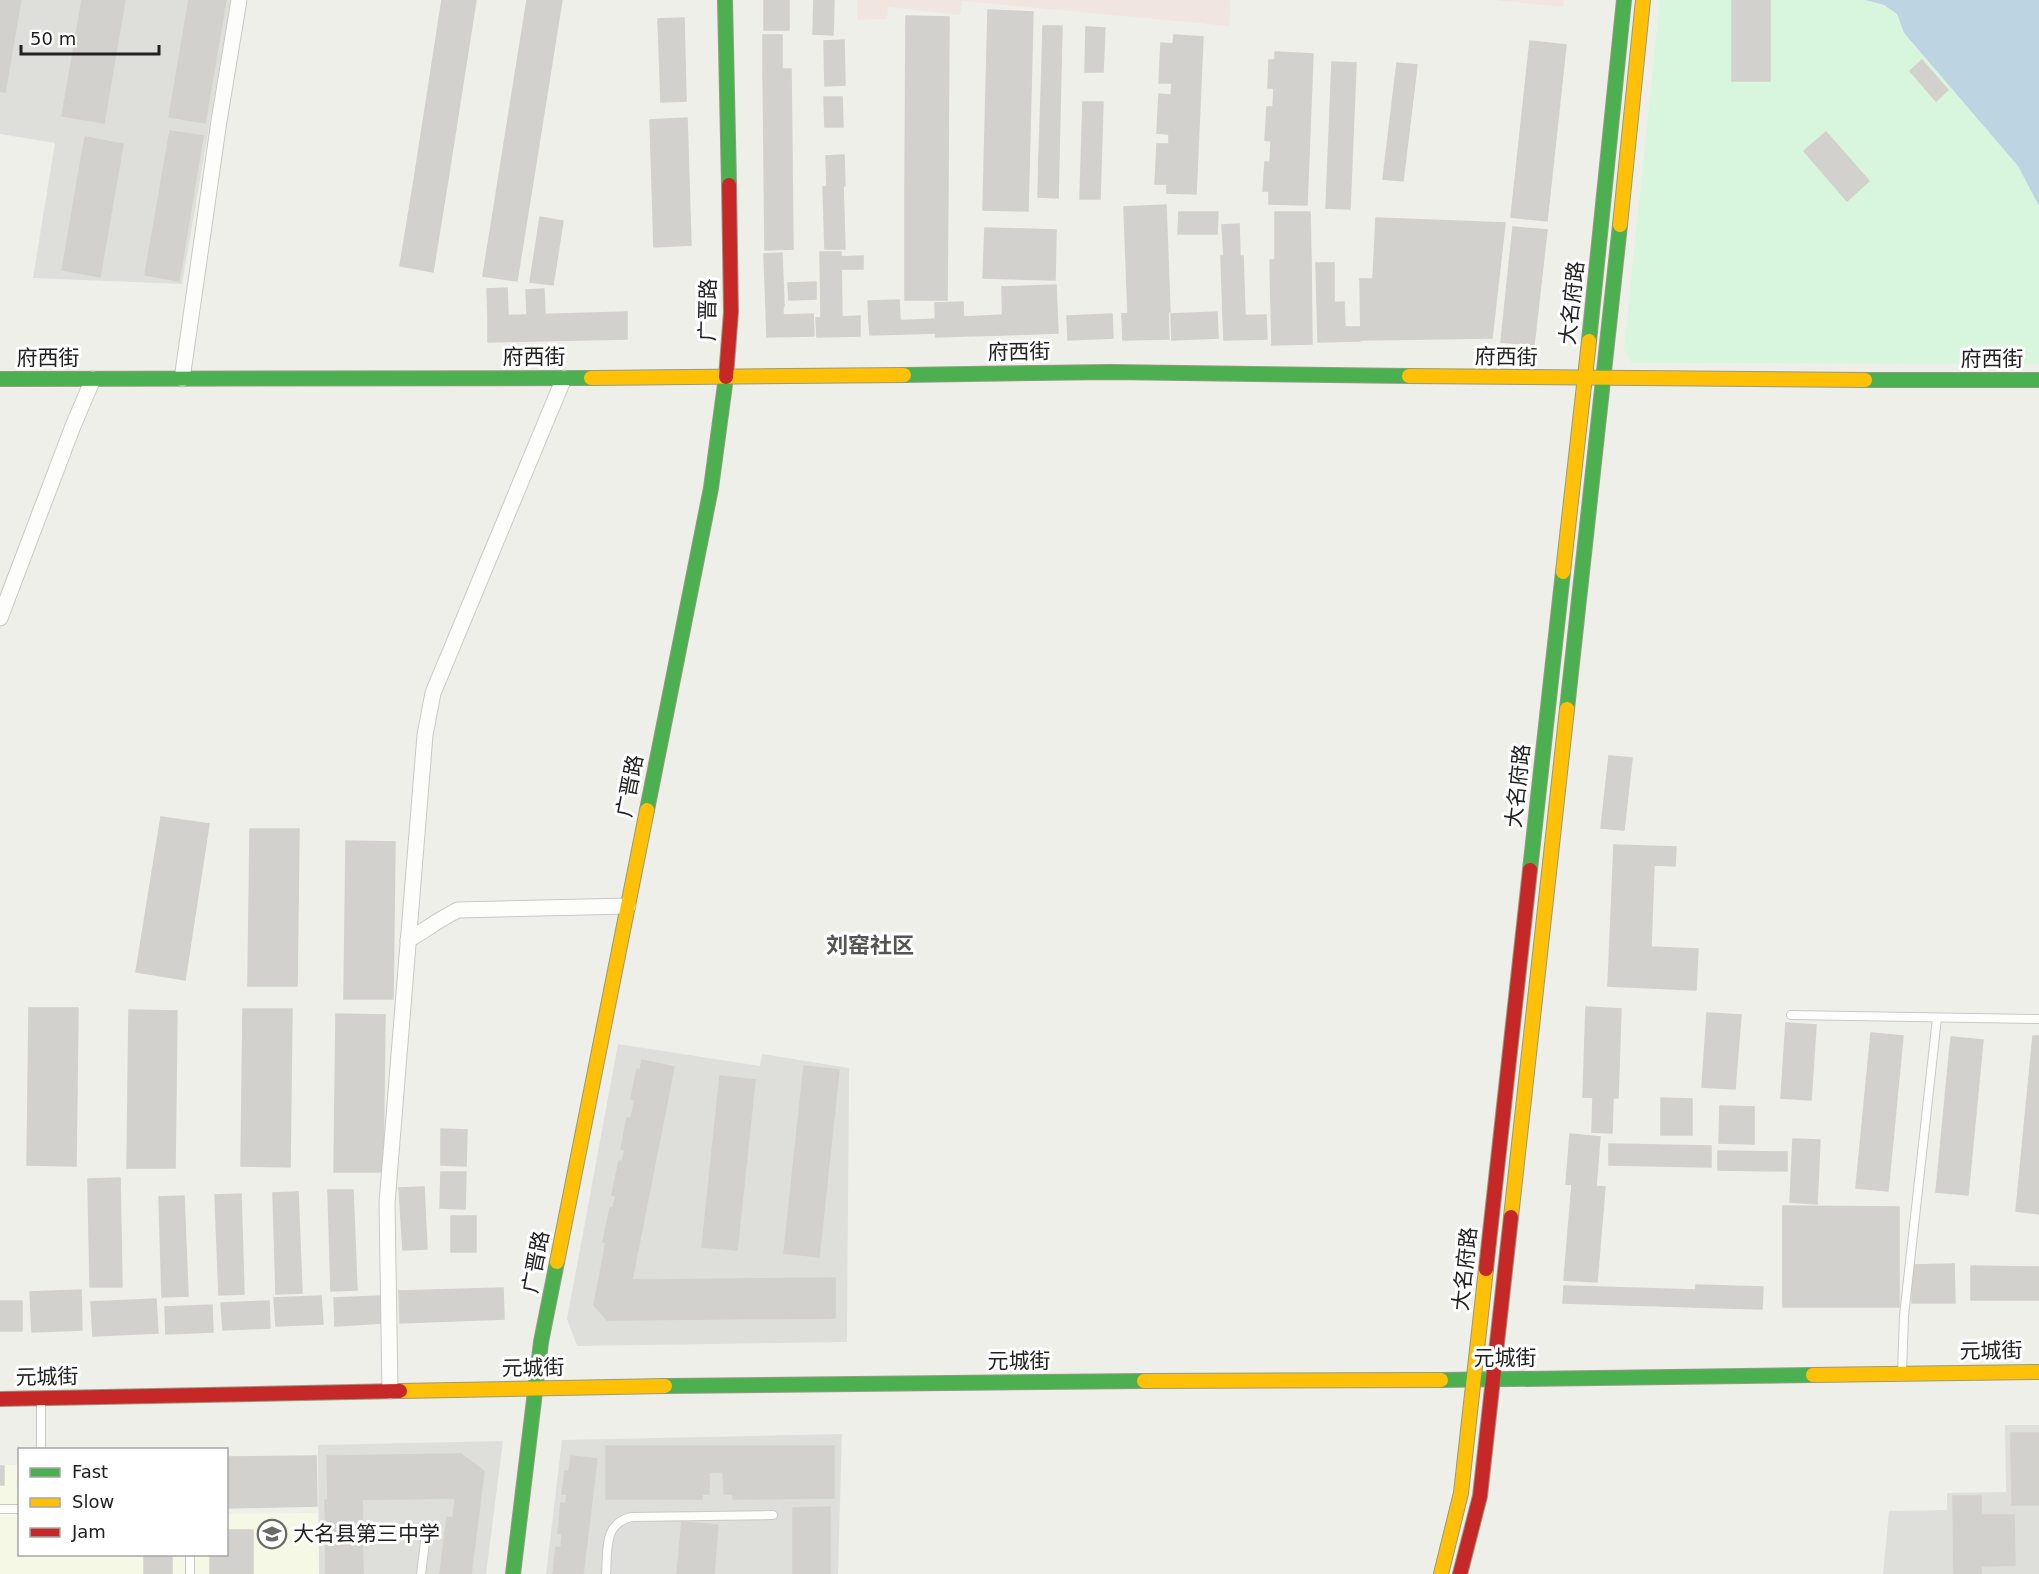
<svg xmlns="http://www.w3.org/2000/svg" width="2039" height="1574" font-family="'DejaVu Sans','Noto Sans SC',sans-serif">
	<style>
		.residential { fill: #dededb }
		.commercial { fill: #f1e5e0 }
		.education { fill: #f6f8e6 }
		.park { fill: #d8f5dd }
		.water { fill: #bdd5e2 }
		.building { fill: #d2d1cd; stroke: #d3d1cb; stroke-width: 1.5 }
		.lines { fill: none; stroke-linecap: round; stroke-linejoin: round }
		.lane-casing { stroke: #c8c8c6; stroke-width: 10 }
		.street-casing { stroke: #c8c8c6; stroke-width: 17 }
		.fast-casing { stroke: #949b81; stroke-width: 16 }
		.slow-casing { stroke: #949b81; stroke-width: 16 }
		.jam-casing { stroke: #949b81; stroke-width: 16 }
		.lane { stroke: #fdfdfc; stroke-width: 8 }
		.street { stroke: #fdfdfc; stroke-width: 15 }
		.fast { stroke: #4caf50; stroke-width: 14 }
		.slow { stroke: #ffc107; stroke-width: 14 }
		.jam { stroke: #c62828; stroke-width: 14 }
		.labels { text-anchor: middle; stroke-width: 6; stroke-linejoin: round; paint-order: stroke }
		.street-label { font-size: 21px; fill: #212121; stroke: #fff }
		.poi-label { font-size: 21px; fill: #212121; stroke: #fff; text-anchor: start }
		.neighbourhood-label { font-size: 22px; font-weight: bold; fill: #545454; stroke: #fff }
	</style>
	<rect width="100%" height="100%" fill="#efefea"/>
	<g class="residential">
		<polygon points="0,0 231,0 182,284 33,278 55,143 0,134"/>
		<polygon points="618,1044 760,1066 762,1054 849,1068 847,1342 577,1346 567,1319"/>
		<polygon points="2005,1425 2039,1425 2039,1574 1883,1574 1889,1511 1947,1510 1947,1493 2006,1492"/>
		<polygon points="842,1434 838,1574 546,1574 562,1440"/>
		<polygon points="503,1441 486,1574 319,1574 318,1445"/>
	</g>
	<g class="commercial">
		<polygon points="857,0 1231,0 1229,26 962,1 960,15 888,7 887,19 857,20"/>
		<polygon points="1494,0 1564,0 1563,7"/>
	</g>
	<polygon class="education" points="0,1465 19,1465 20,1554 226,1554 227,1514 318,1513 319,1574 0,1574"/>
	<path class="park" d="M1660 0H1865C1892 11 1893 3 1904 34L2018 166 2039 206V364L1632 363 1624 349Z"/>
	<polygon class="water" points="1865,0 2039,0 2039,206 2018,166 1904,33 1897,14 1884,5"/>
	<g class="building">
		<polygon points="0,0 21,0 5,92 0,91"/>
		<polygon points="82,0 125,0 104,123 62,116"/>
		<polygon points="189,0 226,0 205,123 169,117"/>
		<polygon points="442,0 476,0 448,179 415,174"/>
		<polygon points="527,0 562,0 517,281 483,276"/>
		<rect x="764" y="0" width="25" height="30"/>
		<polygon points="814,0 834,0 833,35 813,34"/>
		<rect x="1732" y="0" width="38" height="81"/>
		<polygon points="988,10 1033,12 1028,211 983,210"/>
		<polygon points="906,16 949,17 948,185 905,185"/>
		<polygon points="684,18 686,101 661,102 658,19"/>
		<polygon points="1043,26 1062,26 1061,67 1042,66"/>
		<polygon points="1086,27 1105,28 1103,72 1085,72"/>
		<rect x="763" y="35" width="19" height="34"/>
		<polygon points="1174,35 1203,37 1196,194 1167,193 1167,184 1155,184 1157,144 1169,144 1169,134 1157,133 1159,94 1171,95 1172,83 1159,83 1161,43 1173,44"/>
		<polygon points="844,40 845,85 825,86 824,41"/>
		<polygon points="1530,41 1566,45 1547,221 1511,217"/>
		<polygon points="1275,52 1313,54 1307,205 1269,204 1269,191 1263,191 1265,162 1270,162 1271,141 1265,140 1267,107 1273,107 1274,88 1268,88 1269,60 1275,60"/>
		<polygon points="1922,60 1948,90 1936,101 1910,71"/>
		<polygon points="1332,62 1356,63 1350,209 1326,208"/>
		<polygon points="1397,63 1417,65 1403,181 1383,179"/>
		<polygon points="1042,66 1061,67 1059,157 1039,157"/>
		<polygon points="763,69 791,69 793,249 765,250"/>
		<polygon points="824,97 842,97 843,127 825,127"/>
		<polygon points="1083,102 1103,102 1100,199 1080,199"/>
		<polygon points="687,118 691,245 654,247 650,120"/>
		<polygon points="170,131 203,136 179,281 145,275"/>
		<polygon points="1826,132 1869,181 1847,201 1804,151"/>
		<polygon points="85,137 123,144 100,277 62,270"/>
		<polygon points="844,155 845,186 827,187 826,156"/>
		<polygon points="1039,157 1059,157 1058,198 1038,197"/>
		<polygon points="415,174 448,179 433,272 400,266"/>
		<polygon points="905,185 948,185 947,300 905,300"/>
		<polygon points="843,186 844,216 824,217 823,187"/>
		<polygon points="1166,205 1170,312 1128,314 1124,207"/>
		<polygon points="1179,212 1218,212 1217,234 1178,234"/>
		<polygon points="1275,212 1310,212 1311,259 1275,260"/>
		<polygon points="844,216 845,249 825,249 824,217"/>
		<polygon points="540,217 563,221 553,285 530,282"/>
		<polygon points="1376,218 1505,223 1492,338 1361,340 1360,279 1373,279"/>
		<polygon points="1239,224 1240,256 1224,257 1222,225"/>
		<polygon points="1513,227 1547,230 1534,345 1501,342"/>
		<polygon points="985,228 1056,230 1055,280 983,278"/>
		<polygon points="820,252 841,252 842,317 821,317"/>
		<polygon points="782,253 784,306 766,307 764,254"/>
		<polygon points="863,256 863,269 841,269 841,257"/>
		<polygon points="1221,256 1243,256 1245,315 1223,316"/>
		<polygon points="1311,259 1312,344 1272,345 1270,260"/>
		<polygon points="1316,263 1334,263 1334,302 1317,303"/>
		<polygon points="816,282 816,299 789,300 788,283"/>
		<polygon points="1056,285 1058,333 1003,335 1002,287"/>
		<polygon points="507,288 508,315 488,316 487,289"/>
		<polygon points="544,289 545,314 527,315 526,290"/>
		<polygon points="899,300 900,320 869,322 868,301"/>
		<polygon points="963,302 964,336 936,337 935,303"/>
		<polygon points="1344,302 1345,327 1360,327 1360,341 1318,342 1317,303"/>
		<polygon points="783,306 783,315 813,314 814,336 767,337 766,307"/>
		<polygon points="627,312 627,339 488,342 488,316"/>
		<polygon points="1168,312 1169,339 1123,340 1122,314"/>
		<polygon points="1217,312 1218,338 1172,340 1171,314"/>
		<polygon points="1112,314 1113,338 1068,340 1067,316"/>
		<polygon points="1003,315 1003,335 964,336 964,317"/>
		<polygon points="1266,315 1267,339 1224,340 1223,316"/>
		<polygon points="860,316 860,336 817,337 816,318"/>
		<polygon points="936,319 936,333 870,335 869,322"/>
		<polygon points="1609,756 1632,758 1624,830 1601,828"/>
		<polygon points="161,817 209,824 185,980 136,972"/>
		<polygon points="250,829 299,829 297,986 248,986"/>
		<polygon points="346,841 395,842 393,999 344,999"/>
		<polygon points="1614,845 1676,847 1675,866 1654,865 1651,947 1698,949 1696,990 1608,986"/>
		<polygon points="1586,1007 1621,1009 1618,1098 1583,1097"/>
		<polygon points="29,1008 78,1008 76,1166 27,1165"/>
		<polygon points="243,1009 292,1009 290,1167 241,1166"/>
		<polygon points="129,1010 177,1011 175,1168 127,1168"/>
		<polygon points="1707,1013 1741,1015 1735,1089 1702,1087"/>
		<polygon points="336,1014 385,1015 383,1172 334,1172"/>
		<polygon points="1786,1023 1816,1025 1811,1100 1781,1098"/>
		<polygon points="1871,1033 1903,1036 1888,1191 1856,1188"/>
		<polygon points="2033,1036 2039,1036 2039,1214 2016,1211"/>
		<polygon points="1951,1037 1983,1040 1968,1195 1936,1192"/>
		<polygon points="642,1060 674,1067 632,1280 835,1278 835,1318 607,1320 594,1305 606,1242 603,1242 610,1208 613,1208 616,1196 612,1195 619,1161 622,1162 625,1150 621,1149 627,1118 631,1118 635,1100 631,1099 637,1069 640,1070"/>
		<polygon points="804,1066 839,1070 819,1257 784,1253"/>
		<polygon points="720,1076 755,1080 737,1250 702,1247"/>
		<polygon points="1593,1097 1613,1098 1612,1133 1592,1132"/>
		<polygon points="1661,1098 1692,1099 1692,1135 1661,1135"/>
		<polygon points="1720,1106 1754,1107 1754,1144 1719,1143"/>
		<polygon points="441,1129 467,1130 466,1166 441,1165"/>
		<polygon points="1570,1134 1600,1137 1596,1186 1566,1184"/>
		<polygon points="1793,1139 1820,1140 1817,1204 1790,1202"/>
		<polygon points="1609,1144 1711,1146 1711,1167 1609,1165"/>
		<polygon points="1718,1151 1787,1152 1787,1171 1718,1170"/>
		<polygon points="441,1172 466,1172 465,1209 440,1208"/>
		<polygon points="120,1178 122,1287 90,1287 88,1179"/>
		<polygon points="1572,1185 1605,1187 1597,1282 1564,1280"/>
		<polygon points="424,1187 427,1249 403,1250 399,1188"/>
		<polygon points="328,1190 353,1190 357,1290 331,1291"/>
		<polygon points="298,1192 302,1293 276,1294 273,1193"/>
		<polygon points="241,1194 244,1294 219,1295 215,1195"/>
		<polygon points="184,1196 188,1296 162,1297 159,1197"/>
		<polygon points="1783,1206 1899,1207 1899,1307 1783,1307"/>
		<rect x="451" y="1216" width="25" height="36"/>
		<polygon points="1954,1264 1955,1303 1912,1303 1912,1265"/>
		<polygon points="1971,1266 2039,1267 2039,1300 1971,1300"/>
		<polygon points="1696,1285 1763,1287 1762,1309 1695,1307"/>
		<polygon points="1564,1286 1695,1290 1695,1307 1563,1303"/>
		<polygon points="503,1288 504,1319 400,1323 399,1291"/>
		<polygon points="81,1290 82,1330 32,1332 30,1292"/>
		<polygon points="321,1296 323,1324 276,1326 274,1298"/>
		<polygon points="381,1296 383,1323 335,1326 334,1298"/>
		<polygon points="156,1299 158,1333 93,1336 91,1302"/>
		<rect x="0" y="1301" width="22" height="30"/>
		<polygon points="269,1301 270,1328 223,1330 221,1303"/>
		<polygon points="212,1305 213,1332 166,1334 165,1307"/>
		<rect x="2011" y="1433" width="28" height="15"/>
		<polygon points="606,1446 834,1446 834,1498 733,1499 733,1494 724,1494 723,1472 709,1472 709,1494 702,1494 702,1499 606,1499"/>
		<polygon points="2011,1448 2039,1448 2039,1505 2012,1505"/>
		<polygon points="461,1454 455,1498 328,1500 327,1456"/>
		<polygon points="461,1454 484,1471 471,1574 440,1574 447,1517 453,1518"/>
		<polygon points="316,1456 317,1506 226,1508 226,1457"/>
		<polygon points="571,1456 597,1459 583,1574 553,1574 556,1547 561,1548 562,1534 558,1533 561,1503 566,1504 567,1494 562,1494 565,1471 569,1472"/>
		<rect x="0" y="1466" width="4" height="19"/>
		<polygon points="1953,1496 1981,1496 1981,1515 2014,1515 2015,1565 1981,1566 1981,1574 1954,1574"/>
		<polygon points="325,1500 362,1500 363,1574 326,1574"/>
		<polygon points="830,1507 830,1574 793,1574 793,1508"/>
		<polygon points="682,1522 718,1525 714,1574 677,1574"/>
		<polygon points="226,1530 253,1530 253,1574 210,1574 210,1554 226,1554"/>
		<rect x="144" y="1554" width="28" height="20"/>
	</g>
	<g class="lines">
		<g class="lane-casing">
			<g id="lane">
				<polyline points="1791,1015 2039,1019"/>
				<polyline points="1902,1372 1904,1316 1937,1018"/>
				<polyline points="41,1400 41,1450"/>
				<polyline points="0,1509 20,1509"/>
				<polyline points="190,1554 190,1574"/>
				<polyline points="421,1574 427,1526"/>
				<path d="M606 1574C608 1550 603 1524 631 1517L773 1515"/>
			</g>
		</g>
		<g class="street-casing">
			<g id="street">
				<polyline points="182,379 219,121 239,0"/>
				<polyline points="0,618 73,426 93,379"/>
				<path d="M408 940C426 930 439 919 458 910L628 906"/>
				<polyline points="390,1391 387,1203 425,735 433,693 564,378"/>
			</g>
		</g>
		<g class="fast-casing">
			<g id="fast">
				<polyline points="725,0 729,185"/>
				<polyline points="1589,341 1624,0"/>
				<polyline points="904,375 1110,372 1409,376"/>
				<polyline points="0,379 591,378"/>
				<polyline points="1865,380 2039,380"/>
				<polyline points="1567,709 1620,225"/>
				<polyline points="647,810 711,488 726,377"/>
				<polyline points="1530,870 1563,572"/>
				<polyline points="1441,1380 1813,1375"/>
				<polyline points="665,1386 1144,1381"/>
				<polyline points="513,1574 541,1342 557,1262"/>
			</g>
		</g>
		<g class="slow-casing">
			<g id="slow">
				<polyline points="1620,225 1643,0"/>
				<polyline points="1409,376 1865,380"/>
				<polyline points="591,378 904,375"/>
				<polyline points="1563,572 1589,341"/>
				<polyline points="1511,1217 1567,709"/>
				<polyline points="557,1262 647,810"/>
				<polyline points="1813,1375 2039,1372"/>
				<polyline points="1144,1381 1441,1380"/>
				<polyline points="400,1391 665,1386"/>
				<polyline points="1441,1574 1461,1493 1486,1269"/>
			</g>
		</g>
		<g class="jam-casing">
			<g id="jam">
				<polyline points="726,377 731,312 729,185"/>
				<polyline points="1486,1269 1530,870"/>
				<polyline points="0,1399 400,1391"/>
				<polyline points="1460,1574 1480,1496 1511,1217"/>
			</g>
		</g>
		<use href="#lane" class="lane"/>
		<use href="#street" class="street"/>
		<use href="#fast" class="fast"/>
		<use href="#slow" class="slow"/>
		<use href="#jam" class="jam"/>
	</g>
	<defs>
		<g id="school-ring" transform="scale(1.5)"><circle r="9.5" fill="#fff" stroke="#696967" stroke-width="1.5"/><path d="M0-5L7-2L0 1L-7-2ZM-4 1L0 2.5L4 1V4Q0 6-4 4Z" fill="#696967"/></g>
	</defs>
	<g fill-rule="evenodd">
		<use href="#school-ring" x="272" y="1534"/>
	</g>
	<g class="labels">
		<g class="street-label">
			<text transform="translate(1572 303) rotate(-84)" y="7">大名府路</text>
			<text transform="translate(708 310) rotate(-89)" y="7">广晋路</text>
			<text transform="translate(1019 352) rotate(-1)" y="7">府西街</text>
			<text x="534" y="364">府西街</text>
			<text transform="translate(1506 357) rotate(1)" y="7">府西街</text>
			<text x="48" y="365">府西街</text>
			<text x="1992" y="366">府西街</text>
			<text transform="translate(630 786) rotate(-79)" y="7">广晋路</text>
			<text transform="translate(1518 786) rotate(-84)" y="7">大名府路</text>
			<text transform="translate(536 1262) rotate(-79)" y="7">广晋路</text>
			<text transform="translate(1465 1269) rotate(-84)" y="7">大名府路</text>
			<text transform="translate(1991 1351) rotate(-1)" y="7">元城街</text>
			<text x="1505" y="1365">元城街</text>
			<text x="1019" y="1368">元城街</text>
			<text transform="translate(533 1368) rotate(-1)" y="7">元城街</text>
			<text transform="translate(47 1377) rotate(-1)" y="7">元城街</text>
		</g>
		<g class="poi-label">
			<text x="293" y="1541">大名县第三中学</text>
		</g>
		<g class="neighbourhood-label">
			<text x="870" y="953">刘窑社区</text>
		</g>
	</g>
	<rect x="18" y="1448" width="210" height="108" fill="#ffffff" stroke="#a6a6a6" stroke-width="1.5"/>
	<rect x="30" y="1468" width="30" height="9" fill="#4caf50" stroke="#a6a6a6" stroke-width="1.5"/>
	<text x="72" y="1478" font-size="18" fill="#212121">Fast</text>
	<rect x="30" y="1498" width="30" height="9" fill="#ffc107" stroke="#a6a6a6" stroke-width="1.5"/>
	<text x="72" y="1508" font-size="18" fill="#212121">Slow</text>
	<rect x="30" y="1528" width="30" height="9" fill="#c62828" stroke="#a6a6a6" stroke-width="1.5"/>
	<text x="72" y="1538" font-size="18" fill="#212121">Jam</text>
	<path d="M21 45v9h138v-9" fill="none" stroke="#212121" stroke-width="3"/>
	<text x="30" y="45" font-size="18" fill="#212121" stroke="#ffffff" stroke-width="4.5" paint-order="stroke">50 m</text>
</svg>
